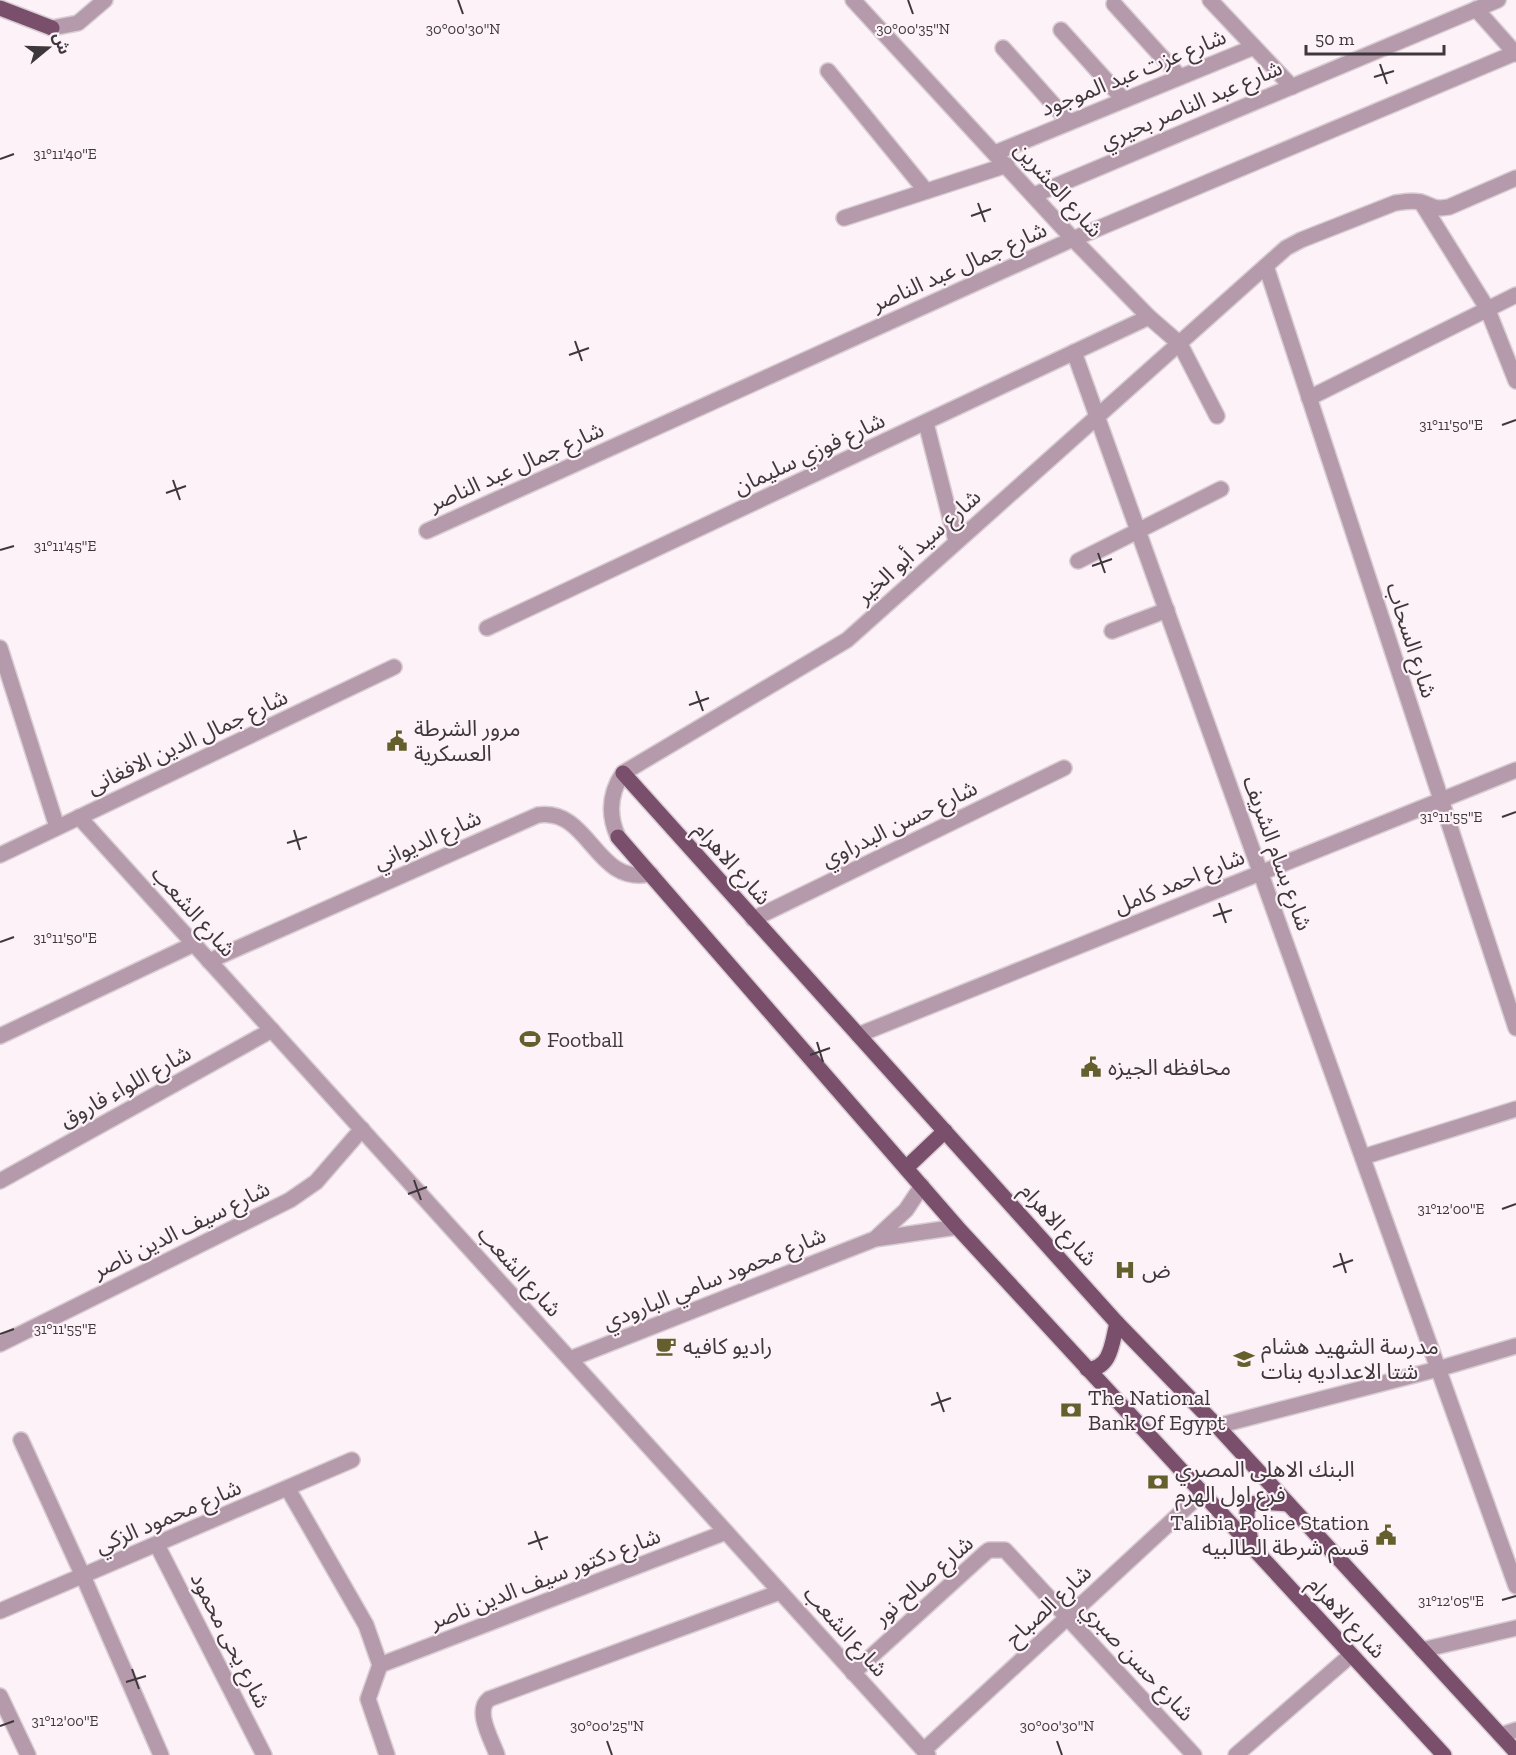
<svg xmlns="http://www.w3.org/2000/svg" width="1516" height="1755" font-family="'Zilla Slab','Noto Sans Arabic',serif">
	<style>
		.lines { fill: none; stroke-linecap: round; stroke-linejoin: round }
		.street-casing { stroke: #d8cdd3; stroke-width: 18 }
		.primary-casing { stroke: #d8cdd3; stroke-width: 18 }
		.street { stroke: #b49aab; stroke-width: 15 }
		.primary { stroke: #7a4f6c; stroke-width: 15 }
		.ticks { fill: none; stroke: #3e383c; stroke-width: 2 }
		.labels { text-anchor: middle; stroke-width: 4.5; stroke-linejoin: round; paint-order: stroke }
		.street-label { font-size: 22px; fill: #3e383c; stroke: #fef2f9 }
		.poi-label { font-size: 22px; fill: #3e383c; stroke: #fef2f9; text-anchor: start }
		.ticks-label { font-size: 15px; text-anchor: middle; fill: #3e383c; stroke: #fef2f9; stroke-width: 4.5; stroke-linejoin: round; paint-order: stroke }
	</style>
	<rect width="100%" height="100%" fill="#fef2f9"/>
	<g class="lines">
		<g class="street-casing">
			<g id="street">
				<polyline points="853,0 1073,239 1149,317 1180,344 1217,416"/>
				<polyline points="1210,0 1292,87"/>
				<polyline points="1114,4 1180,77"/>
				<polyline points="1476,9 1516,54"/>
				<polyline points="52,28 78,23 105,0"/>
				<polyline points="1061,30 1124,100"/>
				<polyline points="1003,48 1069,122"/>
				<polyline points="828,71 926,191"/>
				<polyline points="995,153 1254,47"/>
				<polyline points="1034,195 1498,0"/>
				<polyline points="1421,202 1487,308 1516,381"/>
				<polyline points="844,218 1007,165"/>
				<polyline points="1266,266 1516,1028"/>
				<polyline points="1074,352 1516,1586"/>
				<polyline points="1309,398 1516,295"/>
				<polyline points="926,423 956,541"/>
				<polyline points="427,531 1073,239 1515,53"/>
				<polyline points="1078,561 1221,489"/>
				<polyline points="487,628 1149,317"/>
				<polyline points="1112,631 1167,610"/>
				<polyline points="0,648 57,827"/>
				<polyline points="79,817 928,1755"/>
				<path d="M618 837C608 815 609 794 623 773L847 640 1286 248 1301 240 1395 203C1403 202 1412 200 1420 202 1433 205 1432 210 1449 207L1516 178"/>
				<polyline points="0,855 394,667"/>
				<polyline points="753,919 1064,768"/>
				<path d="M209 961 538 815C591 808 594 886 651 874"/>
				<polyline points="858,1035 1516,770"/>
				<polyline points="0,1036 194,944"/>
				<polyline points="1363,1157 1516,1109"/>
				<polyline points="0,1181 272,1030"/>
				<polyline points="877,1237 906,1210 922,1186"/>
				<polyline points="0,1344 290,1200 316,1182 362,1129"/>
				<polyline points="570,1359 875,1239 957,1227"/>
				<polyline points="1217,1426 1438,1369 1516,1346"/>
				<polyline points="21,1440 83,1576 161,1755"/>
				<polyline points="288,1489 366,1625 380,1665 368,1699 387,1755"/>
				<polyline points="157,1545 264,1755"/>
				<polyline points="0,1611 352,1460"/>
				<polyline points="1422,1650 1516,1628"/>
				<polyline points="380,1665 726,1532"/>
				<polyline points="853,1673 985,1553 989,1550 1005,1550 1194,1755"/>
				<polyline points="0,1696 28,1755"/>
				<polyline points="1501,1735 1516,1730"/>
				<polyline points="924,1750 1202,1493"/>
				<path d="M497 1755C492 1740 474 1711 489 1699L780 1592"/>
				<polyline points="1236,1755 1351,1655"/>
			</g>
		</g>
		<g class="primary-casing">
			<g id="primary">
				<polyline points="0,8 52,28"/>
				<polyline points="623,773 1117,1323 1217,1426 1516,1752"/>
				<polyline points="618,837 957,1227 1444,1755"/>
				<polyline points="906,1168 945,1131"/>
				<path d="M1087 1369C1112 1369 1112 1341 1117 1323"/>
				<path d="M1252 1546C1243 1501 1241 1500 1288 1504"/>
			</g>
		</g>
		<use href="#street" class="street"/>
		<use href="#primary" class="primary"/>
	</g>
	<path class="ticks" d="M458 0 463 14M908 0 913 14M1380 64 1387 84M1374 77 1394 71M0 159 14 154M978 203 985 222M971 216 991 209M575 341 582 361M569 355 589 348M1502 425 1516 420M173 480 180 500M166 493 186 486M0 550 14 546M1098 553 1105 573M1092 566 1112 559M696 691 703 711M689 705 709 698M1502 817 1516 812M294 830 300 850M287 843 307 837M1219 903 1226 923M1213 916 1232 910M0 942 14 937M817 1042 823 1062M810 1055 830 1048M414 1180 421 1200M408 1194 427 1187M1502 1209 1516 1204M1340 1253 1346 1273M1333 1267 1353 1260M0 1334 14 1329M937 1392 944 1412M931 1405 951 1398M535 1531 542 1550M528 1544 548 1537M1502 1600 1516 1596M132 1669 139 1689M126 1682 146 1676M0 1726 14 1721M607 1741 612 1755M1057 1741 1062 1755"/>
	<defs>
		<g id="civic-bare" transform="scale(1.62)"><path d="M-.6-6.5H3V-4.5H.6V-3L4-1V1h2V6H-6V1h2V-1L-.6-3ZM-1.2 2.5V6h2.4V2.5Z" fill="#645f2c" stroke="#fef2f9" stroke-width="2.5" paint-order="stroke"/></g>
		<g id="stadium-bare" transform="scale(1.62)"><path d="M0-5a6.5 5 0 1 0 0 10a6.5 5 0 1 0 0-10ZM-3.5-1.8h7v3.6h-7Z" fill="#645f2c" stroke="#fef2f9" stroke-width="2.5" paint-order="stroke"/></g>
		<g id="hospital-bare" transform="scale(1.62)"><path d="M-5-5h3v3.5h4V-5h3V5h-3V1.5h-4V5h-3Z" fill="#645f2c" stroke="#fef2f9" stroke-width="2.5" paint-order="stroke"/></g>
		<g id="cafe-bare" transform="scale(1.62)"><path d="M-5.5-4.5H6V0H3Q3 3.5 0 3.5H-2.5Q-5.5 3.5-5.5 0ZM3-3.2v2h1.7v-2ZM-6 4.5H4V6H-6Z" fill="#645f2c" stroke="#fef2f9" stroke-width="2.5" paint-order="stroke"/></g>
		<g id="school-bare" transform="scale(1.62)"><path d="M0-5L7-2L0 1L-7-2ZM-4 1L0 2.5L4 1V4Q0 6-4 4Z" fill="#645f2c" stroke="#fef2f9" stroke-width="2.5" paint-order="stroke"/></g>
		<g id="bank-bare" transform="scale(1.62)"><path d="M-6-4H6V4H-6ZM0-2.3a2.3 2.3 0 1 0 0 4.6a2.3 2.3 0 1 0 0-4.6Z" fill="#645f2c" stroke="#fef2f9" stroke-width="2.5" paint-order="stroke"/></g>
	</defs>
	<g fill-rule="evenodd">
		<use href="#civic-bare" x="397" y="741"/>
		<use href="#stadium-bare" x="530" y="1039"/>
		<use href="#civic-bare" x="1091" y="1067"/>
		<use href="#hospital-bare" x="1125" y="1270"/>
		<use href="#cafe-bare" x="666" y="1346"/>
		<use href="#school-bare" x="1244" y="1359"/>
		<use href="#bank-bare" x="1071" y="1410"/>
		<use href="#bank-bare" x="1158" y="1482"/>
		<use href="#civic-bare" x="1386" y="1535"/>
	</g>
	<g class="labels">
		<g class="street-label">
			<text transform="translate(1133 72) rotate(-22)" y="8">شارع عزت عبد الموجود</text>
			<text transform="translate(1191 104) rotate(-23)" y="8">شارع عبد الناصر بحيري</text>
			<text transform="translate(1059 189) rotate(48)" y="8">شارع العشرين</text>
			<text transform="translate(959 266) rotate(-24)" y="8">شارع جمال عبد الناصر</text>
			<text transform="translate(809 453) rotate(-25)" y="8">شارع فوزي سليمان</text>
			<text transform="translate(516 466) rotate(-24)" y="8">شارع جمال عبد الناصر</text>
			<text transform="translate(918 546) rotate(-42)" y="8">شارع سيد أبو الخير</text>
			<text transform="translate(1412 640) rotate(72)" y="8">شارع السحاب</text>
			<text transform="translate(187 741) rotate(-25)" y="8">شارع جمال الدين الافغانى</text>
			<text transform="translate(899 823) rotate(-26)" y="8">شارع حسن البدراوي</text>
			<text transform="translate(427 839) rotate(-24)" y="8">شارع الديواني</text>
			<text transform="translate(1278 853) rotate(70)" y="8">شارع بسام الشريف</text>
			<text transform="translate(733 863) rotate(48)" y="8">شارع الاهرام</text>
			<text transform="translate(1179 881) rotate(-22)" y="8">شارع احمد كامل</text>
			<text transform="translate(194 911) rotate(48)" y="8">شارع الشعب</text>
			<text transform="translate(125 1086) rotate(-29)" y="8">شارع اللواء فاروق</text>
			<text transform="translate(1059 1224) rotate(48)" y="8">شارع الاهرام</text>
			<text transform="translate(181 1229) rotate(-26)" y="8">شارع سيف الدين ناصر</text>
			<text transform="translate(520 1271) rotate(48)" y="8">شارع الشعب</text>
			<text transform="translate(714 1278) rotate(-22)" y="8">شارع محمود سامي البارودي</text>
			<text transform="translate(168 1516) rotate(-23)" y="8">شارع محمود الزكي</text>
			<text transform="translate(545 1578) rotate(-21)" y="8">شارع دكتور سيف الدين ناصر</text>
			<text transform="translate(923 1580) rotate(-41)" y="8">شارع صالح نور</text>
			<text transform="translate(1048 1605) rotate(-43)" y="8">شارع الصباح</text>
			<text transform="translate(1347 1617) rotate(47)" y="8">شارع الاهرام</text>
			<text transform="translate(846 1631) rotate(48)" y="8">شارع الشعب</text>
			<text transform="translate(231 1640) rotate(63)" y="8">شارع يحى محمود</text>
			<text transform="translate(1138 1661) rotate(47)" y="8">شارع حسن صبري</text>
		</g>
		<g class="poi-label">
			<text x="414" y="736">مرور الشرطة<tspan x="414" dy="25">العسكرية</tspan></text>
			<text x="547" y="1047">Football</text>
			<text x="1108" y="1075">محافظه الجيزه</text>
			<text x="1142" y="1278">ض</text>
			<text x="683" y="1354">راديو كافيه</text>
			<text x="1261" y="1354">مدرسة الشهيد هشام<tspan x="1261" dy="25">شتا الاعداديه بنات</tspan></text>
			<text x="1088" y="1405">The National<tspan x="1088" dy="25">Bank Of Egypt</tspan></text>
			<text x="1175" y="1477">البنك الاهلى المصري<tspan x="1175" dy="25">فرع اول الهرم</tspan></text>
			<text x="1369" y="1530" text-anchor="end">Talibia Police Station<tspan x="1369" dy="25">قسم شرطة الطالبيه</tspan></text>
		</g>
	</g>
	<g class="ticks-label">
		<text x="463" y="34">30°00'30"N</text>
		<text x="913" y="34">30°00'35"N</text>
		<text x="65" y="159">31°11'40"E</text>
		<text x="1451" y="430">31°11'50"E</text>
		<text x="65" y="551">31°11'45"E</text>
		<text x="1451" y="822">31°11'55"E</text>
		<text x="65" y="943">31°11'50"E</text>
		<text x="1451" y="1214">31°12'00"E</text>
		<text x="65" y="1334">31°11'55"E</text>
		<text x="1451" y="1606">31°12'05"E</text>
		<text x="65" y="1726">31°12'00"E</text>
		<text x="607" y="1731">30°00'25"N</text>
		<text x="1057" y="1731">30°00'30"N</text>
	</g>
	<g transform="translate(48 48) rotate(71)" stroke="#fef2f9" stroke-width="4.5" paint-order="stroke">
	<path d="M0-4.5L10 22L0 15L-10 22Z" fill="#3e383c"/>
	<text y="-9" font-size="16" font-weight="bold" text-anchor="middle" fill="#3e383c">ش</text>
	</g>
	<path d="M1306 45v9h138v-9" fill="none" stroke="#3e383c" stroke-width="3"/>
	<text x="1315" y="45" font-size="18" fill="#3e383c" stroke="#fef2f9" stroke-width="4.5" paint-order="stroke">50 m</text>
</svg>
